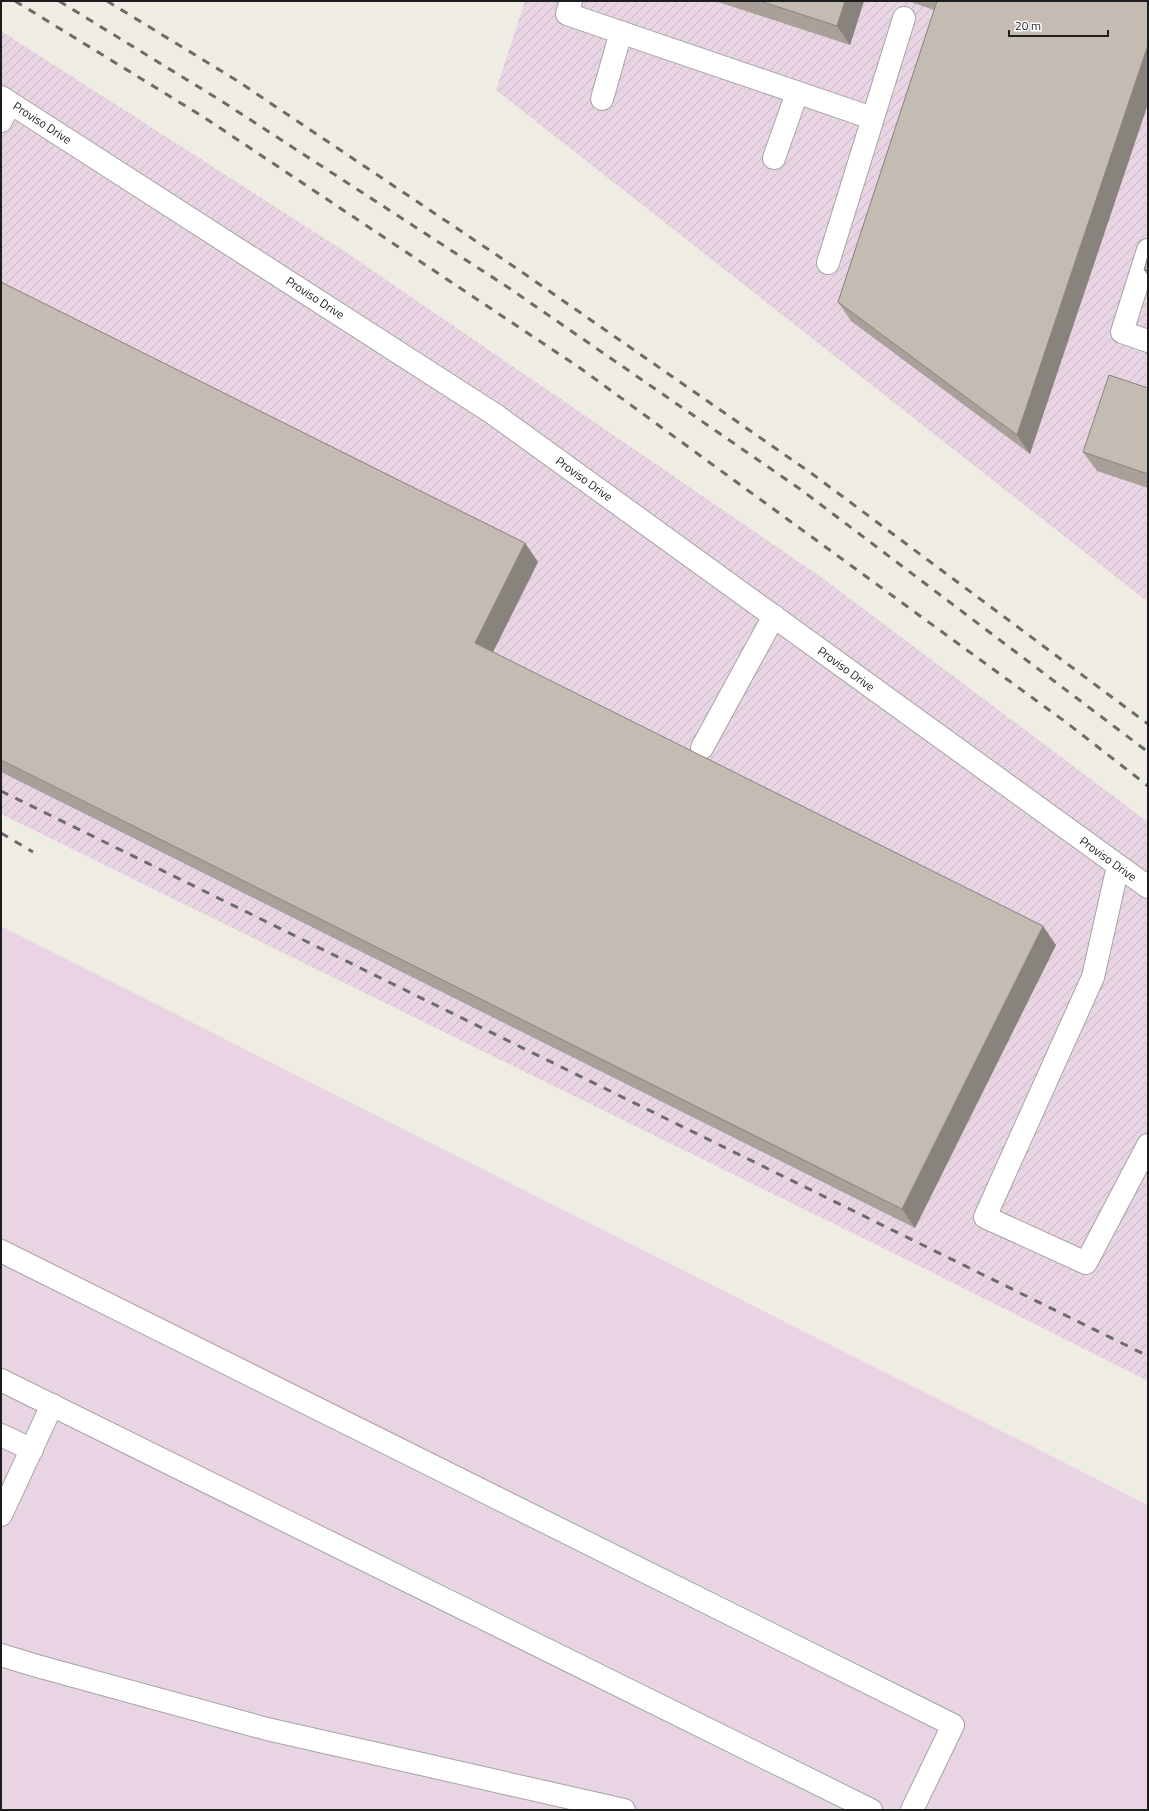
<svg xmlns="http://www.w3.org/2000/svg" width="1149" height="1811" font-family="'Titillium Web',sans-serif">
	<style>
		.industrial { fill: url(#industrial-furrows) }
		.railway { fill: #e9d4e3 }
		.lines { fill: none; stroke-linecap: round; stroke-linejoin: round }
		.minor-casing { stroke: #a4a4a4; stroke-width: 24 }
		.minor { stroke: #fff; stroke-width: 22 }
		.rail { stroke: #6b6b6b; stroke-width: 3; stroke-dasharray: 8 8; stroke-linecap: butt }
		.wall { fill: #a9a199 }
		.shaded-wall { fill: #89837d }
		.building { fill: #c4bbb2; stroke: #89837d }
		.labels { text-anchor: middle; stroke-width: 3.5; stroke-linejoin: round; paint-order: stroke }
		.street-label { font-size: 12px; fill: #1d1d1d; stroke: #fff }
	</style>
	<defs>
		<pattern id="industrial-furrows" width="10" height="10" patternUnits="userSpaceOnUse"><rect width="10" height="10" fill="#e9d4e3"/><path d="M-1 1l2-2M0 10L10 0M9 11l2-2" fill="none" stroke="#c7b6c2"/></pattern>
	</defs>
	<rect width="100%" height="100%" fill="#efece3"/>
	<g class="industrial">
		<polygon points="525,1 1148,1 1148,602 496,90"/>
		<polygon points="1,31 344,251 821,577 1148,822 1148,1381 903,1258 1,814"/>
	</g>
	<polygon class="railway" points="1,926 1148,1505 1148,1810 1,1810"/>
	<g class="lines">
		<g class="minor-casing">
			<g id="minor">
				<polyline points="571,1 567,14 872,118"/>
				<polyline points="1,97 494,414 1148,887"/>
				<polyline points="602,99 621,32"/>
				<polyline points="1,121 10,103"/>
				<polyline points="774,158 797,93"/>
				<polyline points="1148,250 1122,332 1148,341"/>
				<polyline points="828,263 904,18"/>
				<polyline points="702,748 774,616"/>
				<polyline points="1118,866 1093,977 985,1217 1086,1263 1148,1145"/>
				<polyline points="1,1251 953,1725 912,1810"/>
				<polyline points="1,1380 871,1810"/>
				<polyline points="1,1435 32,1450"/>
				<polyline points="1,1515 52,1405"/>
				<polyline points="1,1655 37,1666 267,1729 624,1810"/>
			</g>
		</g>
		<use href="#minor" class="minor"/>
		<g class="rail">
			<polyline points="15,1 205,118 580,368 1067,723 1148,786"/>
			<polyline points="59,1 223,102 509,288 800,489 1148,752"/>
			<polyline points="107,1 236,80 516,268 811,473 1148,724"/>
			<polyline points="1,791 1148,1356"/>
			<polyline points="1,833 33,852"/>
		</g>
	</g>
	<g class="wall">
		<polygon points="715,1 864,1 850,45"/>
		<polygon points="908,1 1148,1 1030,454 851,321 838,302 934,10"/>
		<polygon points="1148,256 1148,276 1144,270"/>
		<polygon points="1,282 525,543 538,562 493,652 1056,945 915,1228 1,772"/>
		<polygon points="1148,388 1148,488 1097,471 1083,452"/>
	</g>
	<g class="shaded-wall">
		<polygon points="845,1 864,1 850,45 837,26"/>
		<polygon points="1148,45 1148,104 1030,454 1017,435"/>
		<polygon points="525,543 538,562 488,662 475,643"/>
		<polygon points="1043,926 1056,945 915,1228 902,1209"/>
	</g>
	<g class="building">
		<polygon points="760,1 845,1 837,26"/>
		<polygon points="937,1 1148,1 1148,45 1017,435 838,302"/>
		<polygon points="1148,256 1148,271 1144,270"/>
		<polygon points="1,282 525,543 475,643 1043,926 902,1209 1,760"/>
		<polygon points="1109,375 1148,388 1148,474 1083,452"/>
	</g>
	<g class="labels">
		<g class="street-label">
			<text transform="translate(42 123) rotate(33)" y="4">Proviso Drive</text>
			<text transform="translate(315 298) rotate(33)" y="4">Proviso Drive</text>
			<text transform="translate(584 479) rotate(36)" y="4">Proviso Drive</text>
			<text transform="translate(846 669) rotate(36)" y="4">Proviso Drive</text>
			<text transform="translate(1108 859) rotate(36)" y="4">Proviso Drive</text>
		</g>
	</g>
	<rect width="1149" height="1811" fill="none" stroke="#1d1d1d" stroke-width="4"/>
	<path d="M1009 30v6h99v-6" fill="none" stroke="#1d1d1d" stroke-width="2"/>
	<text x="1015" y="30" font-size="12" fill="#1d1d1d" stroke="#ffffff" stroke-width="3" paint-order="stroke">20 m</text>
</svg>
